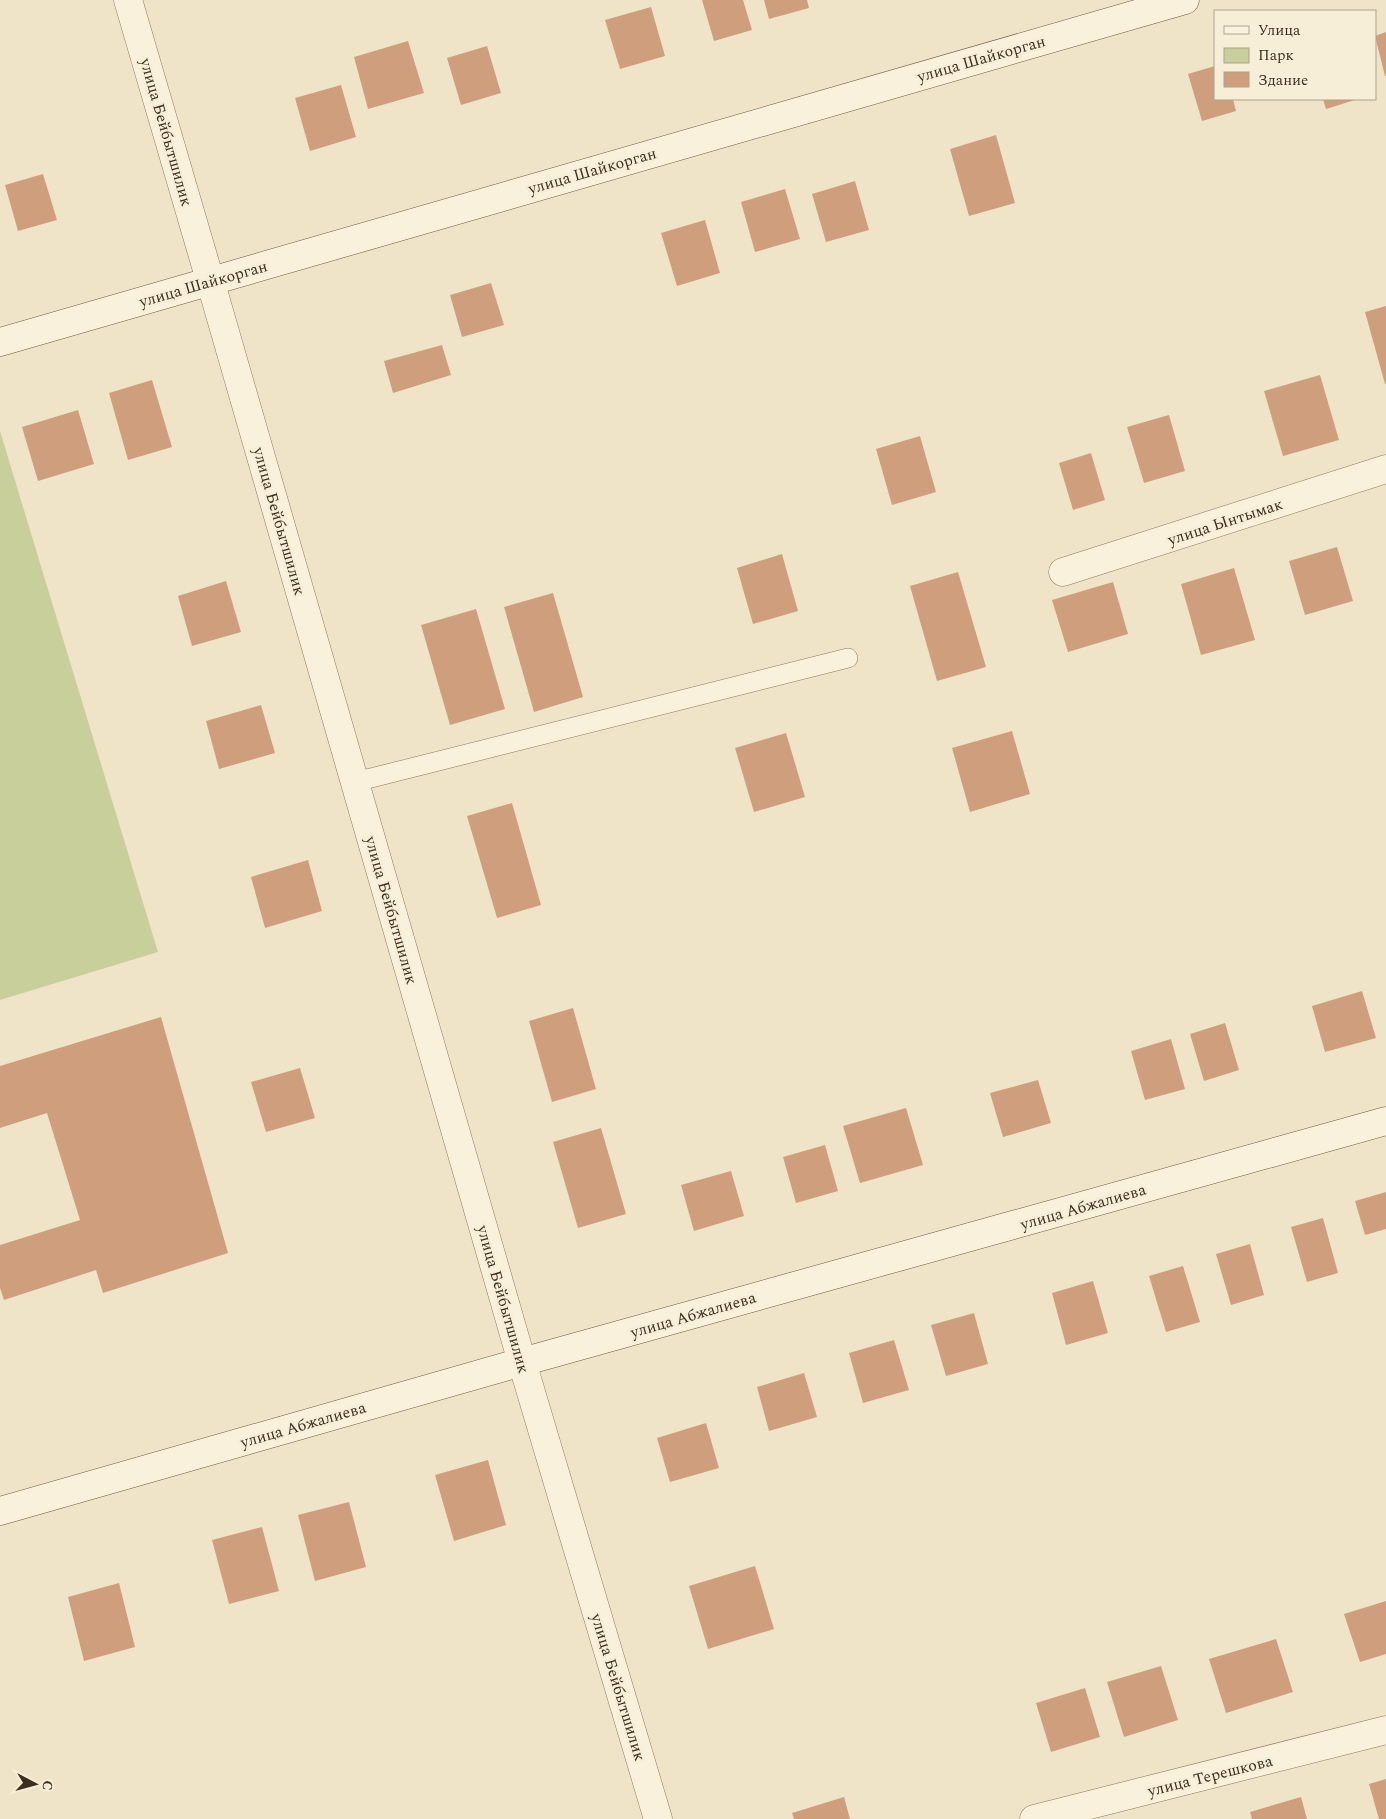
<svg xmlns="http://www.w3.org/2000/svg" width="1386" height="1819" font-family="Spectral,serif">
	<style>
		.green { fill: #c9cf9b }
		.building { fill: #cf9f7d }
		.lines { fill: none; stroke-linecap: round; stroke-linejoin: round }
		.lane-casing { stroke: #8d765c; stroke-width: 20 }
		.street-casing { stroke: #8d765c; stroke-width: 29 }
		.secondary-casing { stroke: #6f573f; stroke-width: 29 }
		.lane { stroke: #faf1dc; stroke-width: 19 }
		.street { stroke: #faf1dc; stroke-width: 28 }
		.secondary { stroke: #faf1dc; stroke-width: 28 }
		.labels { text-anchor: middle; stroke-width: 5; stroke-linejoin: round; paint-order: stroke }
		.street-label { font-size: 16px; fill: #3d2e20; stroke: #f7eed8 }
	</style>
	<rect width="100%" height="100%" fill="#f0e4c8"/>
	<polygon class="green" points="0,431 158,952 0,1000"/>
	<g class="building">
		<polygon points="702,0 743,0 752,30 714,41"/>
		<polygon points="764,0 807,0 809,8 769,19"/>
		<polygon points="651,7 665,56 620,69 605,20"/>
		<polygon points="1386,32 1386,76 1385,76 1375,36"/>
		<polygon points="408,41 424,93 368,109 354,57"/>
		<polygon points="487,46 501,93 461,105 447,58"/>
		<polygon points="1215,66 1215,99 1233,99 1236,111 1202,121 1188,74"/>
		<polygon points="341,85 356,137 310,151 295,98"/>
		<polygon points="1323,99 1358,99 1326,109"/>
		<polygon points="996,135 1015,203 969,216 950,149"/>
		<polygon points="43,174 57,220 18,231 5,185"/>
		<polygon points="855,181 869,230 826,242 812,194"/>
		<polygon points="785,189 800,239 755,252 741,202"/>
		<polygon points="705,220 720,273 677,286 661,233"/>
		<polygon points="491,283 504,325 462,337 450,295"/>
		<polygon points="1386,306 1386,384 1385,384 1365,312"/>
		<polygon points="442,345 451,375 393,393 384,361"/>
		<polygon points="1320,375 1339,440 1283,456 1264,391"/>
		<polygon points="152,380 172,447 128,460 109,393"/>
		<polygon points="78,410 94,464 38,481 22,427"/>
		<polygon points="1169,415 1185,471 1144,483 1127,427"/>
		<polygon points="920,436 936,492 892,505 876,449"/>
		<polygon points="1091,453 1105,500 1073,510 1059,463"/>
		<polygon points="1337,547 1353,601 1305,615 1289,561"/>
		<polygon points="782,554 798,611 753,624 737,568"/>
		<polygon points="1234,568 1255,640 1201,655 1181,584"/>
		<polygon points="958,572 986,667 937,681 910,586"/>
		<polygon points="226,581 241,632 192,646 178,596"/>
		<polygon points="1113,582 1128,634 1068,652 1052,600"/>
		<polygon points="553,593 583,697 534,712 504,607"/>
		<polygon points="476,609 505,709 450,725 421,625"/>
		<polygon points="261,705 275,753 219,769 206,721"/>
		<polygon points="1012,731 1030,794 970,812 952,748"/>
		<polygon points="786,733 805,797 754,812 735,748"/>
		<polygon points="512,803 541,905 497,918 467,816"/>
		<polygon points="308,860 322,911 265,928 251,877"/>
		<polygon points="1362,991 1376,1038 1325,1052 1312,1006"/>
		<polygon points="573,1008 596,1089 552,1102 529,1021"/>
		<polygon points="161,1017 228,1253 103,1293 96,1270 4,1300 0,1288 0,1245 80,1220 47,1113 0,1128 0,1066"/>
		<polygon points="1225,1023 1239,1070 1204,1081 1190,1034"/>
		<polygon points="1171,1039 1185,1089 1145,1100 1131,1051"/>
		<polygon points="300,1068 315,1118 266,1132 251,1082"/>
		<polygon points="1038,1080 1051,1123 1003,1137 990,1093"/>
		<polygon points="906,1108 923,1165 860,1183 843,1126"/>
		<polygon points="601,1128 626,1214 578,1228 553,1142"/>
		<polygon points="825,1145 838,1191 796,1203 783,1157"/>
		<polygon points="731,1171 744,1216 694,1231 681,1185"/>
		<polygon points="1386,1192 1386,1229 1365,1235 1355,1201"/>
		<polygon points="1323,1218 1338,1273 1307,1282 1291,1227"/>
		<polygon points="1250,1244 1264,1295 1231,1305 1216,1254"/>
		<polygon points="1183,1266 1200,1322 1166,1332 1149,1276"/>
		<polygon points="1093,1281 1108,1333 1066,1345 1052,1293"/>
		<polygon points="974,1313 988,1364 946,1376 931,1325"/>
		<polygon points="894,1340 909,1390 863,1403 849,1353"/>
		<polygon points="804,1373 817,1417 769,1431 757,1387"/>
		<polygon points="706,1423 719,1468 670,1482 657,1438"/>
		<polygon points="488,1460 506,1525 454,1541 435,1475"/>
		<polygon points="349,1502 366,1567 315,1581 298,1515"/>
		<polygon points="262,1527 279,1591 229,1604 212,1540"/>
		<polygon points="755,1566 774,1629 708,1649 689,1586"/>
		<polygon points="119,1583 135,1647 84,1661 68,1597"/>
		<polygon points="1386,1601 1386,1654 1360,1662 1344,1614"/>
		<polygon points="1276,1639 1293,1692 1226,1713 1209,1659"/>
		<polygon points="1161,1666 1178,1720 1124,1737 1107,1682"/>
		<polygon points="1085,1688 1100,1737 1051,1752 1036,1703"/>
		<polygon points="1386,1779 1386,1819 1379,1819 1369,1784"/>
		<polygon points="844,1797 850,1819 794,1819 792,1813"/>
		<polygon points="1301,1797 1307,1819 1252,1819 1250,1812"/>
	</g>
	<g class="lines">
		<g class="lane-casing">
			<polyline id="lane" points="355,782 848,658"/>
		</g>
		<g class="street-casing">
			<g id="street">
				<polyline points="128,0 210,280 522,1362 658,1819"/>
				<polyline points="1063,572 1386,469"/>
				<polyline points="1034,1819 1386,1730"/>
			</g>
		</g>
		<g class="secondary-casing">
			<g id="secondary">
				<polyline points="0,342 1185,0"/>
				<polyline points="0,1511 522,1362 1386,1121"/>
			</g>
		</g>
		<use href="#lane" class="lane"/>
		<use href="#street" class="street"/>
		<use href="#secondary" class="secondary"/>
	</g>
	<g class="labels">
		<g class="street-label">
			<text transform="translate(981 58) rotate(-16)" y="6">улица Шайкорган</text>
			<text transform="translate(167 132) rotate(74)" y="6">улица Бейбытшилик</text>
			<text transform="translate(592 170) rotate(-16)" y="6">улица Шайкорган</text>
			<text transform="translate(203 283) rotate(-16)" y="6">улица Шайкорган</text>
			<text transform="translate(280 521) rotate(74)" y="6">улица Бейбытшилик</text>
			<text transform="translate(1225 521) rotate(-18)" y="6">улица Ынтымак</text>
			<text transform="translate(392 910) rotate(74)" y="6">улица Бейбытшилик</text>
			<text transform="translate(1083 1206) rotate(-16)" y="6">улица Абжалиева</text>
			<text transform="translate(504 1299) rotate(74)" y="6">улица Бейбытшилик</text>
			<text transform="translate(693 1314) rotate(-16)" y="6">улица Абжалиева</text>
			<text transform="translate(303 1424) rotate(-16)" y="6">улица Абжалиева</text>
			<text transform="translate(619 1687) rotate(73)" y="6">улица Бейбытшилик</text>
			<text transform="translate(1210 1775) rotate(-14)" y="6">улица Терешкова</text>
		</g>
	</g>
	<rect x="1214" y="10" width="162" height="90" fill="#f7eed8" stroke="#ada18e"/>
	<rect x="1224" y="26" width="25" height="8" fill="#faf1dc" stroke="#ada18e"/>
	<text x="1258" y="35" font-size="15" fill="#3d2e20">Улица</text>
	<rect x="1224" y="48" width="25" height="15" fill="#c9cf9b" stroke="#ada18e"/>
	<text x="1258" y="60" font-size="15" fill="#3d2e20">Парк</text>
	<rect x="1224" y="72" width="25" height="15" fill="#cf9f7d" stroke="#ada18e"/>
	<text x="1258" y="85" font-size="15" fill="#3d2e20">Здание</text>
	<g transform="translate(35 1784) rotate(96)" stroke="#f7eed8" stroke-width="4" paint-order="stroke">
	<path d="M0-4L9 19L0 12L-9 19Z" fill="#3d2e20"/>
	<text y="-8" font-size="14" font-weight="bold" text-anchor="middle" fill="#3d2e20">С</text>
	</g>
</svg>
